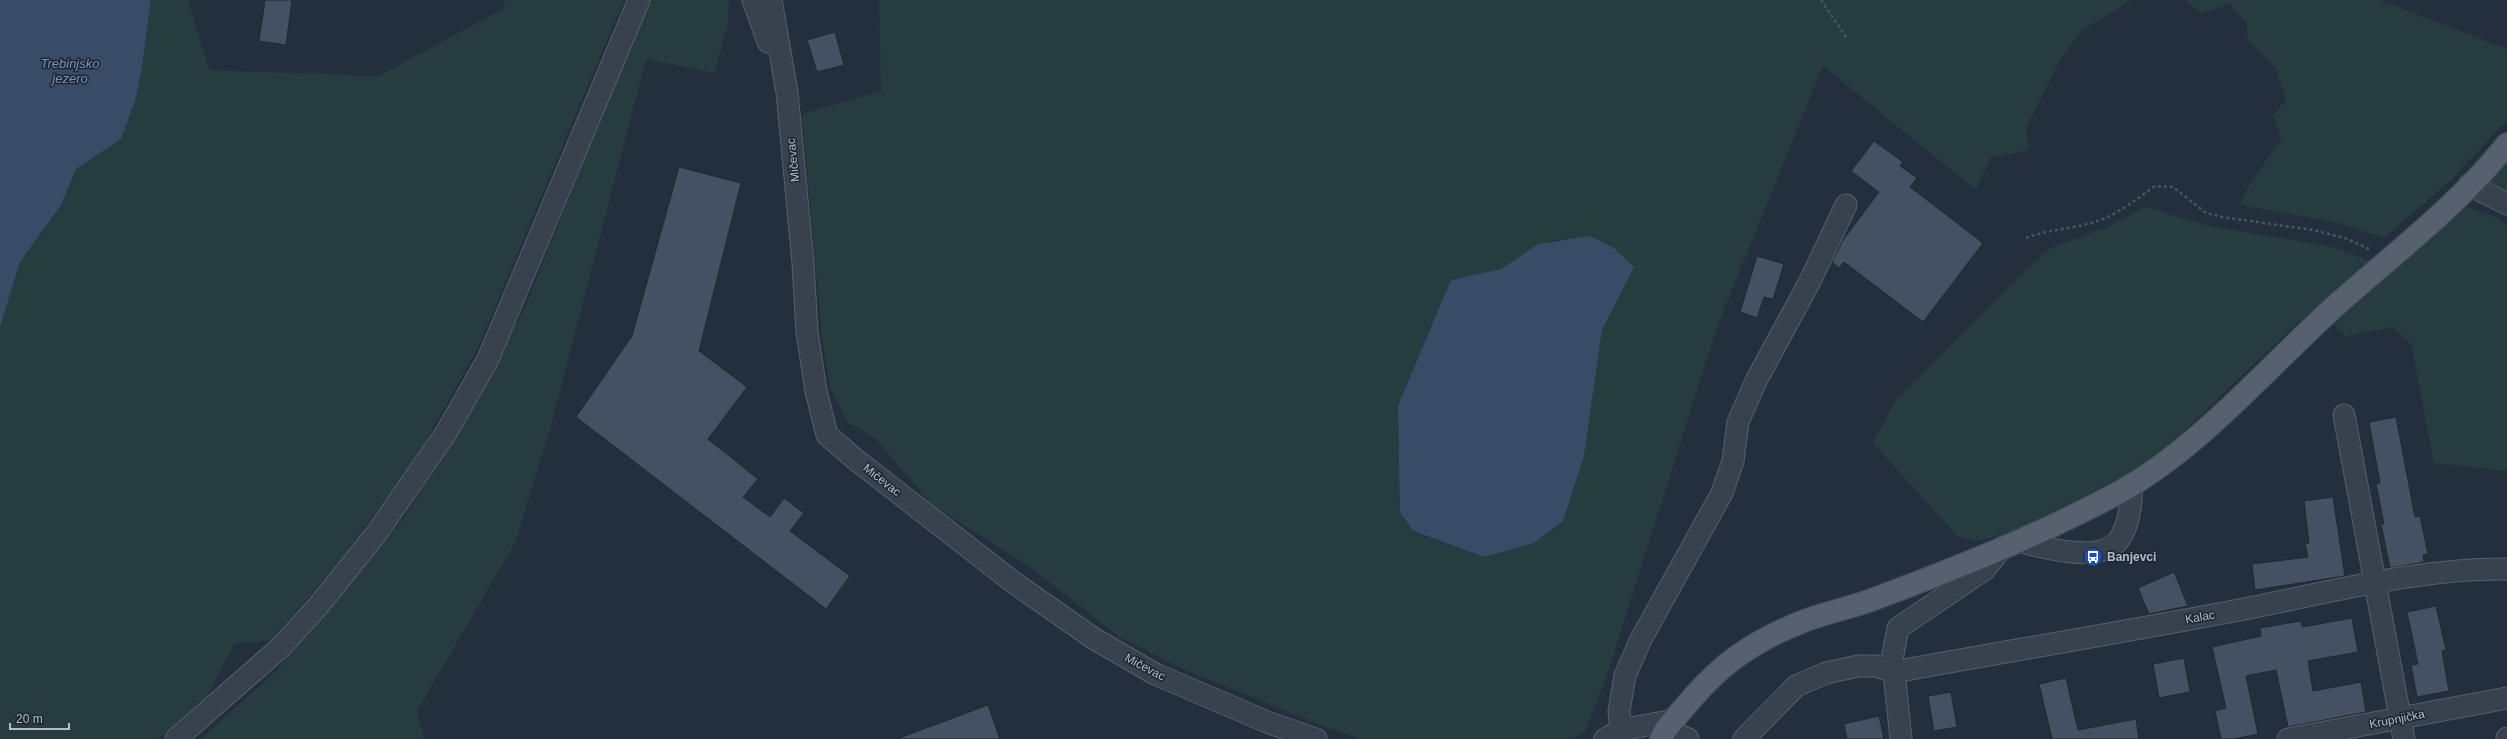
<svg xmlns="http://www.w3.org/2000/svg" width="2507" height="739" font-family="Arial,sans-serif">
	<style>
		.green { fill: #263c3f; fill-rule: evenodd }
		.water { fill: #394c67 }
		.building { fill: #455162; stroke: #1f2835 }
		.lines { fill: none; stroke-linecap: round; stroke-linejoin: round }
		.minor-casing { stroke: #565f6c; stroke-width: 23 }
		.major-casing { stroke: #414a57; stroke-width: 24 }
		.path { stroke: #44595c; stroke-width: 2.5; stroke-dasharray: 3 3; stroke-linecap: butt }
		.minor { stroke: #38414e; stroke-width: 21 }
		.major { stroke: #56606e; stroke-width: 22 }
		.labels { text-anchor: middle; stroke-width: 3; stroke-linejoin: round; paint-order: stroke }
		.street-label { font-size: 12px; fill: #b4bcc9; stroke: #1d2633 }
		.poi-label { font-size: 12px; font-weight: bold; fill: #b4bcc9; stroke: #1d2633; text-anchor: start }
		.water-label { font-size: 13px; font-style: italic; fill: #7c92b1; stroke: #1d2633 }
	</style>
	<rect width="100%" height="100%" fill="#242f3e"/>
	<g class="green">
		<polygon points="151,0 188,0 209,70 378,76 503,9 505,0 624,0 477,350 415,460 345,554 272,640 234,644 208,695 158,739 0,739 0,327 20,262 61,205 76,169 121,139 135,101 142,67"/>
		<polygon points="648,0 729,0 728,25 714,73 646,59 551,426 515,543 417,711 424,739 201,739 277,670 403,519 443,456 524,310"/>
		<path d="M879 0H2132L2081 31 2060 60 2026 127 2029 150 1990 158 1976 190 1823 66 1717 327 1607 675 1585 732 1571 739H1361L1325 727 1183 669 1119 637 1030 567 932 505 874 437 848 423 830 387 822 337 802 114 881 91ZM1564 239 1633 267 1602 330 1584 456 1484 557 1413 532 1400 512V466L1451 280 1501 269 1538 244Z"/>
		<polygon points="2185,0 2380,0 2507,49 2507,120 2451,180 2384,238 2340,223 2240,205 2248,187 2281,139 2273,116 2286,100 2275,67 2248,40 2246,23 2230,4 2201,13"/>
		<polygon points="2507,154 2507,196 2490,186 2490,175"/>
		<polygon points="2146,207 2208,226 2329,246 2370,261 2293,327 2157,457 2107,488 2029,526 1979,541 1957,536 1873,443 1897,398 2048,249 2105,228"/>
		<polygon points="2466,207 2494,216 2507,226 2507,471 2434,463 2411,344 2393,327 2345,336 2332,323"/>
	</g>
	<g class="water">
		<polygon points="0,0 151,0 142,67 135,101 121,139 76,169 61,205 20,262 0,327"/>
		<polygon points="1590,236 1614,248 1634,267 1602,330 1584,456 1563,521 1534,543 1484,557 1413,531 1400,512 1398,406 1451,280 1501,269 1538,244"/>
	</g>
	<g class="building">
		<polygon points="265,0 292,0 286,45 259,41"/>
		<polygon points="835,32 844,65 817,72 807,40"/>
		<polygon points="1874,141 1903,162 1900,166 1917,178 1910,187 1983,243 1923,322 1844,262 1839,268 1832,262 1843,240 1879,192 1851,171"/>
		<polygon points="679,167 741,183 699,351 747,387 708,439 758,479 743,497 770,517 784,498 804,513 790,531 850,576 826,609 576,417 632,336"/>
		<polygon points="1757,256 1784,264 1773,299 1764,297 1757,318 1740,312"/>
		<polygon points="2396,417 2415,517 2420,516 2428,554 2423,555 2424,562 2390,568 2381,524 2384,524 2376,484 2380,483 2369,422"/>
		<polygon points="2333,497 2345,576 2255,590 2252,564 2308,557 2305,544 2309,543 2304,501"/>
		<polygon points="2174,572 2188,606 2149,614 2138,588"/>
		<polygon points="2436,606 2446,650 2442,651 2449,691 2417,697 2411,665 2418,664 2407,612"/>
		<polygon points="2352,618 2358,652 2308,661 2313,691 2361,682 2366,712 2288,727 2276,670 2246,676 2258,734 2234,739 2221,739 2215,711 2226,708 2212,647 2261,636 2260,628 2301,621 2302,627"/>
		<polygon points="2184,658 2190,692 2159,698 2153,664"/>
		<polygon points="2066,678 2078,730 2136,719 2139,739 2052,739 2039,684"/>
		<polygon points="1951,692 1957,727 1934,731 1928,696"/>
		<polygon points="988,705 1000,739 902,739 902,737"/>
		<polygon points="1879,716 1884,739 1847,739 1844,724"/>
	</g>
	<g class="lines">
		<g class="minor-casing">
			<g id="minor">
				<polyline points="753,0 768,42"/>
				<polyline points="771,0 787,92 803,263 807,332 816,391 827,435 855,459 1013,582 1093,638 1155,674 1267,722 1316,739"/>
				<polyline points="2469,185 2507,204"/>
				<polyline points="2344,415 2404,739"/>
				<path d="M2017 541C2041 547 2099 564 2118 541 2130 525 2131 503 2132 485"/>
				<polyline points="1890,670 1898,628 1984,570 2003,547"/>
				<path d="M1894 672C2009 651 2124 632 2239 610 2327 593 2417 568 2507 569"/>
				<polyline points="1666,729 1688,739"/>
				<polyline points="1621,730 1619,711 1625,676 1640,641 1722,493 1733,461 1738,422 1756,381 1810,281 1846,205"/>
				<polyline points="176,739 281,647 319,605 376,534 446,433 488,359 639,0"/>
				<polyline points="1605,739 1621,730 1674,720"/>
				<polyline points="1744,739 1796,686 1826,673 1858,666 1876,666 1894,672 1901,739"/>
				<polyline points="2288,739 2507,698"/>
				<polyline points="2507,739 2507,738"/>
			</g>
		</g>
		<g class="major-casing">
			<path id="major" d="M1661 739 1666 729C1689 702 1710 675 1739 655 1759 641 1781 630 1804 621 1827 612 1851 608 1874 599 1957 568 2040 535 2118 493 2196 451 2267 368 2332 309 2392 255 2457 207 2507 144"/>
		</g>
		<g class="path">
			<polyline points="1821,0 1848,40"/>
			<path d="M2026 238C2051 228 2079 229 2103 219 2122 211 2138 198 2155 186L2173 187 2206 213 2222 217 2313 230 2345 238 2369 249"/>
		</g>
		<use href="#minor" class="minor"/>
		<use href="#major" class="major"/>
	</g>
	<defs>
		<g id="bus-disc" transform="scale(1)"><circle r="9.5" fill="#1a4fb4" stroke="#1d2633"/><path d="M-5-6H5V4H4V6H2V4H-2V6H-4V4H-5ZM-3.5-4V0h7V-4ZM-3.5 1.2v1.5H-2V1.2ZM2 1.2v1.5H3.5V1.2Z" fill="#fff"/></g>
	</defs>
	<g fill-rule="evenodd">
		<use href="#bus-disc" x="2093" y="557"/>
	</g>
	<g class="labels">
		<g class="street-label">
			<text transform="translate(793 160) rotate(-96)" y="4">Mičevac</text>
			<text transform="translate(882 480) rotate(38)" y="4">Mičevac</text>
			<text transform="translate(2200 617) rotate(-10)" y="4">Kalac</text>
			<text transform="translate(1145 667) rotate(28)" y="4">Mičevac</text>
			<text transform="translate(2397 719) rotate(-11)" y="4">Krupnjička</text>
		</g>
		<g class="poi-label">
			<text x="2107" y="561">Banjevci</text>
		</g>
		<g class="water-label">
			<text x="70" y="68">Trebinjsko<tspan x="70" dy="15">jezero</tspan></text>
		</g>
	</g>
	<path d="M10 723v6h59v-6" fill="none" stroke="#b4bcc9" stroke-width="2"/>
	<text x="16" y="723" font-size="12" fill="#b4bcc9" stroke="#1d2633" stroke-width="3" paint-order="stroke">20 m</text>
</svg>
